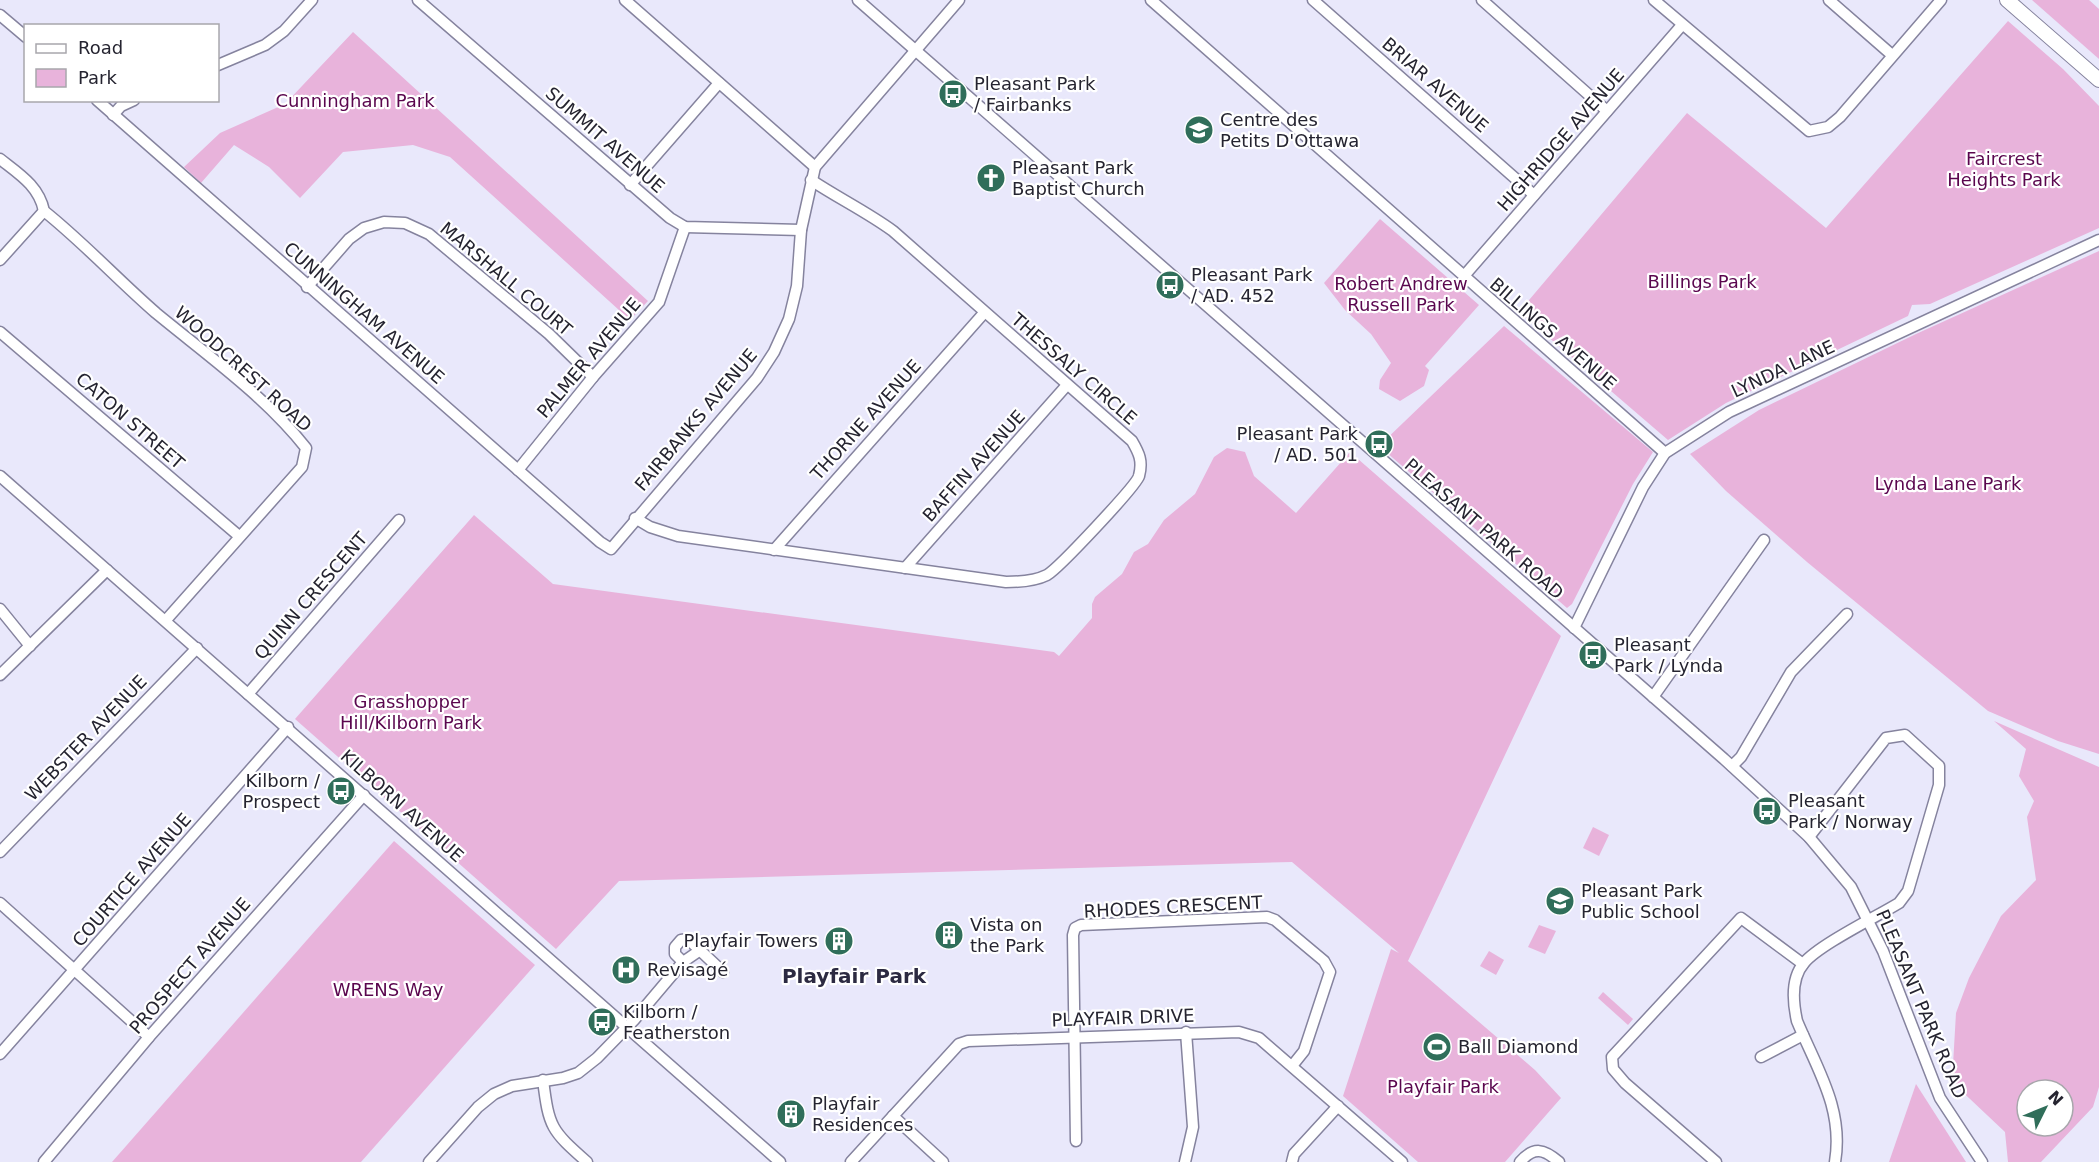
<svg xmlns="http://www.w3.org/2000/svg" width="2099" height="1162" font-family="'DejaVu Sans',sans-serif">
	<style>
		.green { fill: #e8b3db; fill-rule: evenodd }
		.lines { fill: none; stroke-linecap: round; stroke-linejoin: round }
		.minor-casing { stroke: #85839e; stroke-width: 13 }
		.major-casing { stroke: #85839e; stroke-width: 16 }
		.minor { stroke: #fff; stroke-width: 10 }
		.major { stroke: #fff; stroke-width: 14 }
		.labels { text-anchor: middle; stroke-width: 4.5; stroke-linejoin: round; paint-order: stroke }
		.poi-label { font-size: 18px; fill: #252430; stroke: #fff; text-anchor: start }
		.street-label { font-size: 18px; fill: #252430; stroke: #fff }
		.park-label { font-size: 18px; fill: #5a064e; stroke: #fff }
		.neighbourhood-label { font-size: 20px; font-weight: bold; fill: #2c2a41; stroke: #fff }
	</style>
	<rect width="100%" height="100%" fill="#e9e8fb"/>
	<g class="green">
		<polygon points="2032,0 2089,0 2099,9 2099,59"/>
		<polygon points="2008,21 2063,69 2099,106 2099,228 1930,304 1912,305 1908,316 1726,403 1668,440 1519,312 1687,113 1826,228"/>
		<polygon points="353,32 648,301 630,320 450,157 413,145 343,152 300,198 269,167 234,145 201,183 184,167 220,133 285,104"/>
		<polygon points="1380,219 1479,305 1425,366 1429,370 1424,386 1400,401 1379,389 1380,380 1391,363 1371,334 1345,310 1324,283"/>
		<polygon points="2099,251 2099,754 2058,741 1988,711 1807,562 1726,491 1690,454 1759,410 1916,334"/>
		<polygon points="1504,326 1653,452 1633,484 1572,604 1567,608 1379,446"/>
		<polygon points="1227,448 1245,452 1254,476 1296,513 1350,452 1561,636 1408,961 1535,1070 1561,1098 1505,1162 1418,1162 1343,1096 1391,949 1399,953 1292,862 619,881 556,949 295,719 474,515 553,584 1054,652 1059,656 1092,618 1092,604 1095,597 1122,574 1134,552 1148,544 1164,520 1195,494 1214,457"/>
		<path d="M1994 721 2099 767V1087L2093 1107 2041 1162H2008L2005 1132 1952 1082 1956 1013 1969 978 2001 916 2036 880 2027 817 2034 801 2019 776 2026 749ZM2027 1090H2063V1126H2027Z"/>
		<polygon points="1593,827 1609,835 1599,856 1583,848"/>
		<polygon points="394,841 535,965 361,1162 112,1162"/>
		<polygon points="1539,925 1556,931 1545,954 1528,947"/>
		<polygon points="1489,951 1504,960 1496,975 1480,966"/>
		<polygon points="1603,992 1633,1019 1628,1025 1598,998"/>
		<polygon points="1916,1084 1966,1162 1889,1162"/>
	</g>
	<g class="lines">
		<g class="minor-casing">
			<g id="minor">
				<polyline points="418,0 670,218 685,227 801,230"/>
				<polyline points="625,0 815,167"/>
				<polyline points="858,0 1724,759 1809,837 1851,887 1883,951 1940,1098 1982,1162"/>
				<polyline points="1151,0 1665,453"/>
				<polyline points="1313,0 1534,195"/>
				<polyline points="1482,0 1607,111"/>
				<polyline points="1654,0 1809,131 1828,127 1840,117 1941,0"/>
				<polyline points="1829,0 1892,55"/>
				<polyline points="0,15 26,37"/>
				<polyline points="218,65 265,45 284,31 312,0"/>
				<polyline points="97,100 600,542 611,549 757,378 774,352 789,319 797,286 801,230 815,167 959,0"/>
				<polyline points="113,115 121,106 134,100"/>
				<path d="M0 159C19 174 39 186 44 211 83 242 118 280 156 313 207 355 265 396 306 448L302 467 166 620"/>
				<polyline points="630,185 719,83"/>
				<polyline points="0,260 44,211"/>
				<polyline points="1464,276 1682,25"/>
				<polyline points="307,287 349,239 364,228 384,222 405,223 429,234 549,334 593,377"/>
				<polyline points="0,332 239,536"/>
				<polyline points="518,470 593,377 659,302 685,227"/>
				<polyline points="0,476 780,1162"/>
				<path d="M635 518 650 527 678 536 1006 582C1019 582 1035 581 1047 575 1059 568 1136 486 1139 476 1143 461 1139 453 1132 441L893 231C867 212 838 198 811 180"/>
				<polyline points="774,550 984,313"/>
				<polyline points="905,568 1067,385"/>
				<polyline points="0,609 30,646"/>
				<polyline points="1574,628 1643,487 1665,453 1729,412 2099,240"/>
				<polyline points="0,675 107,570"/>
				<polyline points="248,694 399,520"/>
				<polyline points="1653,697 1764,540"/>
				<polyline points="1732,766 1741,757 1791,672 1847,614"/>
				<path d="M1809 837 1886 738 1905 735 1939 766V785L1908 891 1899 903C1876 917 1819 945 1804 963 1791 978 1793 1003 1797 1021 1817 1069 1844 1109 1835 1162"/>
				<polyline points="0,852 197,648"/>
				<polyline points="0,903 149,1037"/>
				<polyline points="683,962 675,954 675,947 681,940 688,939 723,972"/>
				<polyline points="0,1054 288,727"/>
				<polyline points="1761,1057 1803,1035"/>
				<path d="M543 1080C549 1128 551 1130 587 1162"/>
				<polyline points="893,1116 943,1162"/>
				<polyline points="1076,1141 1073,935 1075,928 1081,925 1267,917 1275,920 1324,961 1330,972 1304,1051 1292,1066"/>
				<polyline points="44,1162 149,1037 364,795"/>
				<polyline points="429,1162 478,1107 494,1094 512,1086 563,1078 578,1073 597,1058 634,1020 683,962 699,951"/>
				<polyline points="851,1162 959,1044 968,1041 1239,1032 1259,1038 1402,1162"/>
				<polyline points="1185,1162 1193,1127 1186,1032"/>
				<polyline points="1292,1162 1294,1154 1338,1106"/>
				<path d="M1520 1162C1534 1146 1544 1149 1559 1162"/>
				<polyline points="1716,1162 1625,1083 1613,1069 1612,1057 1741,918 1803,964"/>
			</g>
		</g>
		<g class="major-casing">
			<polyline id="major" points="2007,0 2099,80"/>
		</g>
		<use href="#minor" class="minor"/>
		<use href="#major" class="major"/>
	</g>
	<defs>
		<g id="bus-disc" transform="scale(1.5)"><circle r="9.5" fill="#306e5a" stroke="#fff"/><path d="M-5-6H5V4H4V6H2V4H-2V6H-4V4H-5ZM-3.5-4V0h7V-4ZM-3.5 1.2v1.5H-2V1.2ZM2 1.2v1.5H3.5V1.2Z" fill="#fff"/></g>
		<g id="school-disc" transform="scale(1.5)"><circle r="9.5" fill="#306e5a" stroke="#fff"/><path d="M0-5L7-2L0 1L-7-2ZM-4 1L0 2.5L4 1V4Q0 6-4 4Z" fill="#fff"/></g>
		<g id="church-disc" transform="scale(1.5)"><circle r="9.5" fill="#306e5a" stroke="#fff"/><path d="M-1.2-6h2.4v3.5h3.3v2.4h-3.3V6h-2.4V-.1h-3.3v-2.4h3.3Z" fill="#fff"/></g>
		<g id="building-disc" transform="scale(1.5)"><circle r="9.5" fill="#306e5a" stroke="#fff"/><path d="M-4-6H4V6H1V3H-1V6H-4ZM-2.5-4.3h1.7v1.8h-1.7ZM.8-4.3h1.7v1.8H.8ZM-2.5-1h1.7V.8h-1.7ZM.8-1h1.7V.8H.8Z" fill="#fff"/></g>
		<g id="hospital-disc" transform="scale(1.5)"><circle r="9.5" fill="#306e5a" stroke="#fff"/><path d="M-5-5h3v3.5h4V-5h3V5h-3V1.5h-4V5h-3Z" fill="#fff"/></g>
		<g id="stadium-disc" transform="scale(1.5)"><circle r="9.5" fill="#306e5a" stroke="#fff"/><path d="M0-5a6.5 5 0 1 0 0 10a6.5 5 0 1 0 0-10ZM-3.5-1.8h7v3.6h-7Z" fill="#fff"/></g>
	</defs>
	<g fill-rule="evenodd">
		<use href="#bus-disc" x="953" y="94"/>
		<use href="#school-disc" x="1199" y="130"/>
		<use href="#church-disc" x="991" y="178"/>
		<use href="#bus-disc" x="1170" y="285"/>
		<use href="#bus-disc" x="1379" y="444"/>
		<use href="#bus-disc" x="1593" y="655"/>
		<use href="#bus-disc" x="341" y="791"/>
		<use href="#bus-disc" x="1767" y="811"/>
		<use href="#school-disc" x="1560" y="901"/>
		<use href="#building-disc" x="949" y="935"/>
		<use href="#building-disc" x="839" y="941"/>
		<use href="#hospital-disc" x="626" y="970"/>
		<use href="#bus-disc" x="602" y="1022"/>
		<use href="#stadium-disc" x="1437" y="1047"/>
		<use href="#building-disc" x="791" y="1114"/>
	</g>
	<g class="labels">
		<g class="poi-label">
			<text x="974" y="90">Pleasant Park<tspan x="974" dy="21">/ Fairbanks</tspan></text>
			<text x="1220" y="126">Centre des<tspan x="1220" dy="21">Petits D'Ottawa</tspan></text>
			<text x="1012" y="174">Pleasant Park<tspan x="1012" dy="21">Baptist Church</tspan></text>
			<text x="1191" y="281">Pleasant Park<tspan x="1191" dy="21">/ AD. 452</tspan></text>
			<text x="1358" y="440" text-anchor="end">Pleasant Park<tspan x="1358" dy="21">/ AD. 501</tspan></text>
			<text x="1614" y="651">Pleasant<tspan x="1614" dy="21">Park / Lynda</tspan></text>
			<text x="320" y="787" text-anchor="end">Kilborn /<tspan x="320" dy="21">Prospect</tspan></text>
			<text x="1788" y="807">Pleasant<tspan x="1788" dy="21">Park / Norway</tspan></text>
			<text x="1581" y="897">Pleasant Park<tspan x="1581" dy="21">Public School</tspan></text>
			<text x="970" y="931">Vista on<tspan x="970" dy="21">the Park</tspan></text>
			<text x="818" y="947" text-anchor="end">Playfair Towers</text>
			<text x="647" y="976">Revisagé</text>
			<text x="623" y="1018">Kilborn /<tspan x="623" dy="21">Featherston</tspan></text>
			<text x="1458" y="1053">Ball Diamond</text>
			<text x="812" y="1110">Playfair<tspan x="812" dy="21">Residences</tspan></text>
		</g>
		<g class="street-label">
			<text transform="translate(1435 85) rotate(41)" y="6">BRIAR AVENUE</text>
			<text transform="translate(605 140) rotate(41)" y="6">SUMMIT AVENUE</text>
			<text transform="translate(1561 140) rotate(-49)" y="6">HIGHRIDGE AVENUE</text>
			<text transform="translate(506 279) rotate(40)" y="6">MARSHALL COURT</text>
			<text transform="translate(364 313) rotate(41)" y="6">CUNNINGHAM AVENUE</text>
			<text transform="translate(1553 334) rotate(41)" y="6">BILLINGS AVENUE</text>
			<text transform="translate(589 358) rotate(-50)" y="6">PALMER AVENUE</text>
			<text transform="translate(243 369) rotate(42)" y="6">WOODCREST ROAD</text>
			<text transform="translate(1074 369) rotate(41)" y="6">THESSALY CIRCLE</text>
			<text transform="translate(1783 369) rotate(-25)" y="6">LYNDA LANE</text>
			<text transform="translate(696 420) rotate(-50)" y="6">FAIRBANKS AVENUE</text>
			<text transform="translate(866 420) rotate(-48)" y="6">THORNE AVENUE</text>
			<text transform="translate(130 421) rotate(41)" y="6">CATON STREET</text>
			<text transform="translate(974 466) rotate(-48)" y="6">BAFFIN AVENUE</text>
			<text transform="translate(1484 529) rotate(41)" y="6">PLEASANT PARK ROAD</text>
			<text transform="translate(311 596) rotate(-49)" y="6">QUINN CRESCENT</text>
			<text transform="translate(86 738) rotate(-46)" y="6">WEBSTER AVENUE</text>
			<text transform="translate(402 806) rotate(42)" y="6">KILBORN AVENUE</text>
			<text transform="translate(132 880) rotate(-49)" y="6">COURTICE AVENUE</text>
			<text transform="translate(1173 907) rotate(-3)" y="6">RHODES CRESCENT</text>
			<text transform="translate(190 966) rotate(-49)" y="6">PROSPECT AVENUE</text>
			<text transform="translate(1921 1004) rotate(67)" y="6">PLEASANT PARK ROAD</text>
			<text transform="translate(1123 1018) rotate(-2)" y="6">PLAYFAIR DRIVE</text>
		</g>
		<g class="park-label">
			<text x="355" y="107">Cunningham Park</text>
			<text x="2004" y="165">Faircrest<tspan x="2004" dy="21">Heights Park</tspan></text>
			<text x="1702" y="288">Billings Park</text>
			<text x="1401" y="290">Robert Andrew<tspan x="1401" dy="21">Russell Park</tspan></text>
			<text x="1948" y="490">Lynda Lane Park</text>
			<text x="411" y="708">Grasshopper<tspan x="411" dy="21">Hill/Kilborn Park</tspan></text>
			<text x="388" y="996">WRENS Way</text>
			<text x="1443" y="1093">Playfair Park</text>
		</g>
		<g class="neighbourhood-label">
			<text x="854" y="983">Playfair Park</text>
		</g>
	</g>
	<rect x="24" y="24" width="195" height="78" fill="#ffffff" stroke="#a8a7ac" stroke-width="1.5"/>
	<rect x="36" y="44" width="30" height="9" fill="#ffffff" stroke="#a8a7ac" stroke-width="1.5"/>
	<text x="78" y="54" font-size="18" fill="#252430">Road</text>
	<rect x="36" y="69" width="30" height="18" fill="#e8b3db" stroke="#a8a7ac" stroke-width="1.5"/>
	<text x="78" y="84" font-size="18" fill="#252430">Park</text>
	<g transform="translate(2045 1108) rotate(47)"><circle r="28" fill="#ffffff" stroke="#a8a7ac" stroke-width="1.5"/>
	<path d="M0-4.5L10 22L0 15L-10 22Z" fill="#306e5a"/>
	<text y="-9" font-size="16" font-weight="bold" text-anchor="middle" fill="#252430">N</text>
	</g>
</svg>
